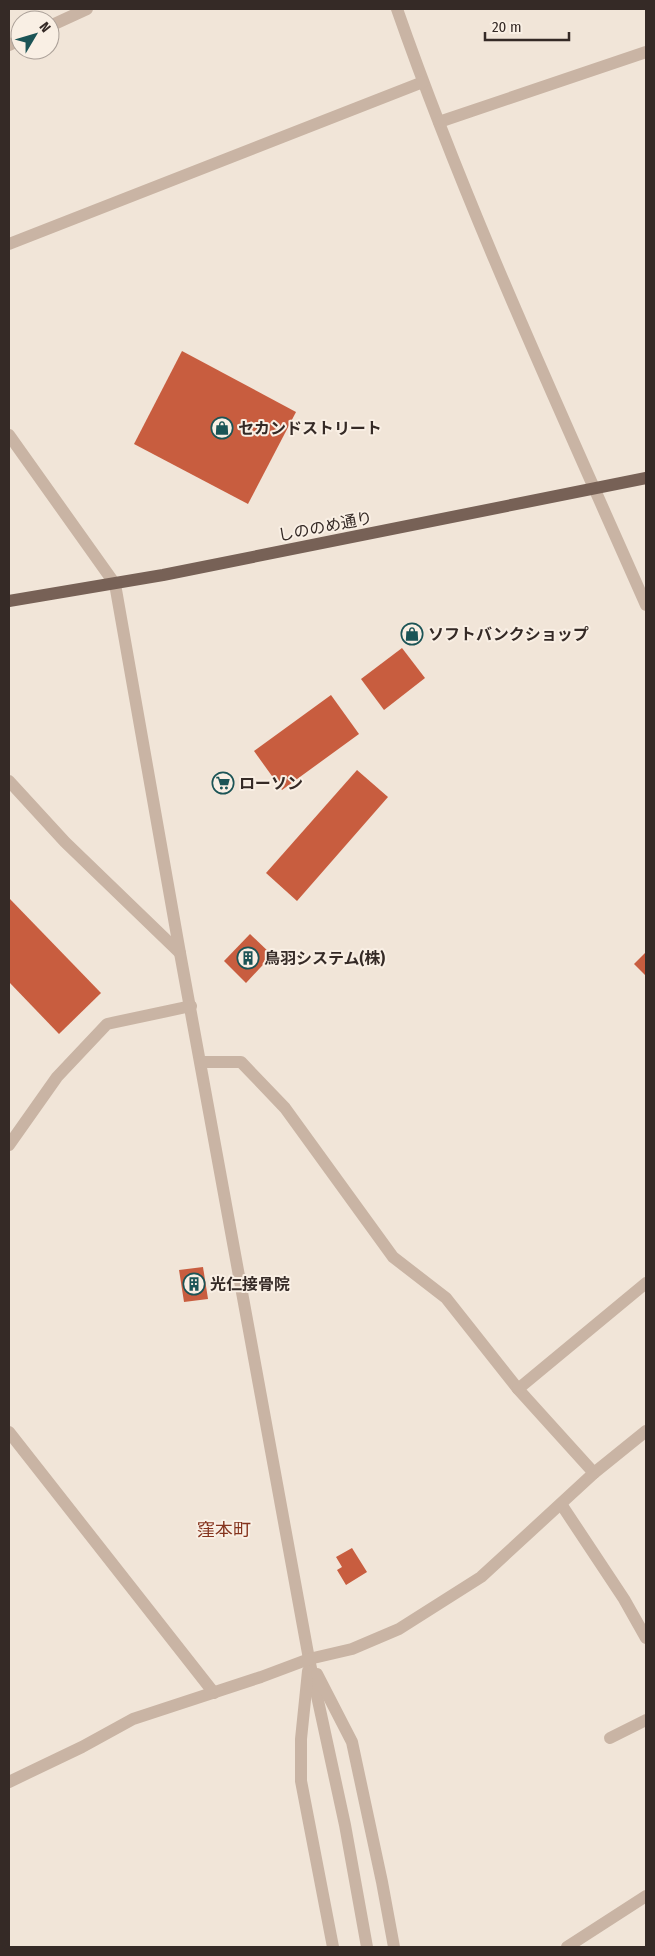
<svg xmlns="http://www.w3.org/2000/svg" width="655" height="1956" font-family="'Fira Sans Condensed','Noto Sans JP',sans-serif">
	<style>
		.building { fill: #c85d3f }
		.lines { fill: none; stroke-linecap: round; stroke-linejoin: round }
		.minor { stroke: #c9b4a4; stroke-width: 12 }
		.major { stroke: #776156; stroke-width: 12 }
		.labels { text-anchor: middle; stroke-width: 4; stroke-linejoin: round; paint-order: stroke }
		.poi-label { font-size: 16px; font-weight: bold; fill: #352a26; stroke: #f9efe4; text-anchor: start }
		.street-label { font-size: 16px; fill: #352a26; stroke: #f9efe4 }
		.neighbourhood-label { font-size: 18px; fill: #85341e; stroke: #f9efe4 }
	</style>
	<rect width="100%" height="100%" fill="#f1e5d8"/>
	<g class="building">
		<polygon points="182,351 296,412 248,504 134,444"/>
		<polygon points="402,648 425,678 384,710 361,679"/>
		<polygon points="331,695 359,734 282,790 254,751"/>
		<polygon points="357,770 388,797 297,901 266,873"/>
		<polygon points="9,898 101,993 59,1034 9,982"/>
		<polygon points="250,934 272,955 246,983 224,961"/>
		<polygon points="646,952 646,976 634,964"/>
		<polygon points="203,1267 208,1299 184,1302 179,1270"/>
		<polygon points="352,1548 367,1572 346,1585 337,1570 342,1567 336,1557"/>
	</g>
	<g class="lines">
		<g class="minor">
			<path d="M397 9C468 212 559 408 646 605"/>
			<polyline points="50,26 87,9"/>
			<polyline points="9,45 20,40"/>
			<polyline points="439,122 646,52"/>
			<polyline points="9,244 423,82"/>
			<polyline points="9,435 115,584 180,953 309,1659 345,1825 367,1947"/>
			<polyline points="9,781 65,842 180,953"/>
			<polyline points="201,1062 241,1062 285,1108 393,1257 446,1298 518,1389 594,1473"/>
			<polyline points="9,1145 57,1077 107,1024 191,1006"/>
			<polyline points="518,1389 646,1283"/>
			<polyline points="9,1432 214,1693"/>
			<polyline points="561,1504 624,1599 646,1638"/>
			<polyline points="308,1671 301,1739 301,1781 333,1947"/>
			<polyline points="317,1674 352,1742 382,1882 394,1947"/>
			<polyline points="610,1738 646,1720"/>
			<polyline points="9,1782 82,1747 133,1719 261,1677 309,1659 352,1649 399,1629 481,1577 594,1473 646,1431"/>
			<polyline points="567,1947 646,1896"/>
		</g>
		<polyline class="major" points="9,601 163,575 646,478"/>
	</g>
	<defs>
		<g id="shop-ring" transform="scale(1.125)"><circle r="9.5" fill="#f9efe4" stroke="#1b5456" stroke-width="1.5"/><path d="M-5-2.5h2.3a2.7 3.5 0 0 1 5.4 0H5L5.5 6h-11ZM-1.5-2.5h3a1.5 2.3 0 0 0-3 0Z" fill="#1b5456"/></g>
		<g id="supermarket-ring" transform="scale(1.125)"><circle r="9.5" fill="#f9efe4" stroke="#1b5456" stroke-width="1.5"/><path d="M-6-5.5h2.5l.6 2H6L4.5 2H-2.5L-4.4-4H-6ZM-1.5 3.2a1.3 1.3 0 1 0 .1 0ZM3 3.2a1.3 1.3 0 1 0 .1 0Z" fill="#1b5456"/></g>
		<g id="building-ring" transform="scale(1.125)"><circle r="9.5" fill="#f9efe4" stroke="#1b5456" stroke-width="1.5"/><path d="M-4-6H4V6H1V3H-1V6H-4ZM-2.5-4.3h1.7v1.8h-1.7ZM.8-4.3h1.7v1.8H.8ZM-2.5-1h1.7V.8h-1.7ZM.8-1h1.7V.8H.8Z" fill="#1b5456"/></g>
	</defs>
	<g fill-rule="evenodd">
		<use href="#shop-ring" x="222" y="428"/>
		<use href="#shop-ring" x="412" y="634"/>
		<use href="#supermarket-ring" x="223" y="783"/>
		<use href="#building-ring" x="248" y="958"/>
		<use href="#building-ring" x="194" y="1284"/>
	</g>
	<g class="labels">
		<g class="poi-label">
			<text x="238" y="434">セカンドストリート</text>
			<text x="428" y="640">ソフトバンクショップ</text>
			<text x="239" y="789">ローソン</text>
			<text x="264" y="964">鳥羽システム(株)</text>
			<text x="210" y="1290">光仁接骨院</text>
		</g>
		<g class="street-label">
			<text transform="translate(325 526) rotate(-11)" y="6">しののめ通り</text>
		</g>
		<g class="neighbourhood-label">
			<text x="224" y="1536">窪本町</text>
		</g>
	</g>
	<rect width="655" height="1956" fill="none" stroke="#352a26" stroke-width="20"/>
	<g transform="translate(35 35) rotate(52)"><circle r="24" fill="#f9efe4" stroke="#aba098"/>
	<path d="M0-4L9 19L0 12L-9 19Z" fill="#1b5456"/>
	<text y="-8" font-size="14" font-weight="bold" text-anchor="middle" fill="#352a26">N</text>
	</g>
	<path d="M485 32v8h84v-8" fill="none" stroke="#352a26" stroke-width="2.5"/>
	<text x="492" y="32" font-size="15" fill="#352a26" stroke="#f9efe4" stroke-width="4" paint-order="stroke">20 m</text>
</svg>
